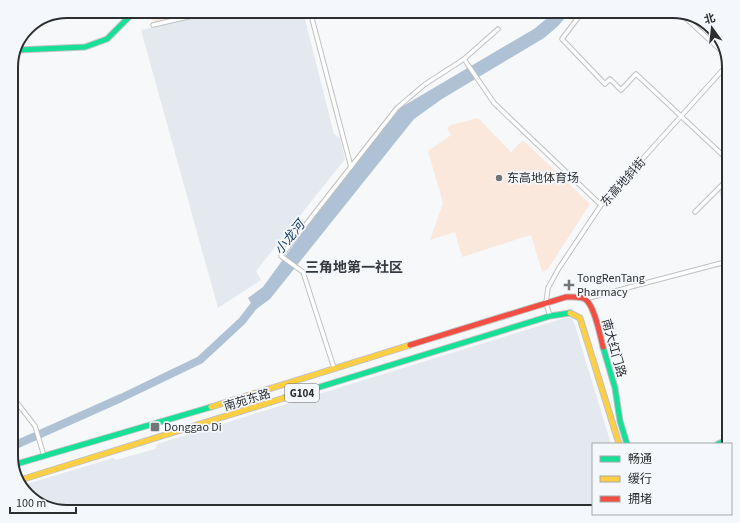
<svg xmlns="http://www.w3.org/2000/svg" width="740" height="523" font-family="'Source Sans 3','Noto Sans SC',sans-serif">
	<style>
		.built { fill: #e3e9ef }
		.green { fill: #fbe8dd }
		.water { fill: #afc1d4 }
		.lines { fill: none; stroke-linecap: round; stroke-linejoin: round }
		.river { stroke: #afc1d4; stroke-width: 8 }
		.street-casing { stroke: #c0c1c3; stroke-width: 5.5 }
		.fast-casing { stroke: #c0c1c3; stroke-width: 7 }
		.slow-casing { stroke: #c0c1c3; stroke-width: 7 }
		.jam-casing { stroke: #c0c1c3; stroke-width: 7 }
		.street { stroke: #fefefe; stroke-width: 3.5 }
		.fast { stroke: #16e098; stroke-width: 5 }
		.slow { stroke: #ffcf43; stroke-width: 5 }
		.jam { stroke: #f24e42; stroke-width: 5 }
		.poi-dot { fill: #737577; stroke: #f4f8fc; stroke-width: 1.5 }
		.labels { text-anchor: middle; stroke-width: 3.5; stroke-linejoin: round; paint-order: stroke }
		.shield { fill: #f4f8fc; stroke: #696b6d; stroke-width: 1 }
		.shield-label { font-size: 11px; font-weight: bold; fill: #2d2e30 }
		.poi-label { font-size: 12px; fill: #2d2e30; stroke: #f4f8fc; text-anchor: start }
		.street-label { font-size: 12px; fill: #2d2e30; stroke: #f4f8fc }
		.water-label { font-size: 13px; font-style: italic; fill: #173d63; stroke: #f4f8fc }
		.quarter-label { font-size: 14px; font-weight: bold; fill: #36393c; stroke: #f4f8fc }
		.rim { fill: none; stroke: #2d2e30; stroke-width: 2 }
	</style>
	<rect width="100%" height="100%" fill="#f6f8fa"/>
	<g class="built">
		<polygon points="223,11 303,11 334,134 340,138 345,159 256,271 261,280 218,308 141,30"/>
		<polygon points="729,181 729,225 728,225 719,191"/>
		<polygon points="565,318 571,318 574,322 611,444 593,444 593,512 66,512 33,501 20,486 113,458 116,460 155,449 157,444"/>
	</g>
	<g class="green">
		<polygon points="140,11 202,11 157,22 138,12"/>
		<polygon points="478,118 511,152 523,140 590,204 548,269 542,272 531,235 462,257 455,232 430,240 443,203 428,151 451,135 447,128 451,125"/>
	</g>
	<polygon class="water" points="556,11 571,11 558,26 544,38 442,99 414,119 270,299 255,310 248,298 263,287 324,203 398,109 534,29"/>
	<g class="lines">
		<polyline class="river" points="11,447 121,398 200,360 242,321 259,299"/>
		<g class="street-casing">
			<g id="street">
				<polyline points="310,11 351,167"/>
				<polyline points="583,11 562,39 605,84 610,79 621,90 636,74 729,161"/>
				<polyline points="680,13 727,56"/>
				<polyline points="153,25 213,11"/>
				<polyline points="464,59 494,103 601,205"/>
				<polyline points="695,212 729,178"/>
				<polyline points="585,299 729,261"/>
				<polyline points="550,316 546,303 548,288 559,268 601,205 728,64"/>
				<polyline points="334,368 303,272 281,256 397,108 424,85 464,59 498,29"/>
				<polyline points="11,395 35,426 44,456"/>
			</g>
		</g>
		<g class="fast-casing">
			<g id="fast">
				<polyline points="18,50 85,47 107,39 135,11"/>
				<polyline points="603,347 615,388 620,421 627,444"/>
				<polyline points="284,398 550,316 570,313"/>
				<polyline points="718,444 729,439"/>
				<polyline points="13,465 211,407"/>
			</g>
		</g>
		<g class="slow-casing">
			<g id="slow">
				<polyline points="570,313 580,318 619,444"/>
				<polyline points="211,407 410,345"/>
				<polyline points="17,481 284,398"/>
			</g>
		</g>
		<g class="jam-casing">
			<path id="jam" d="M410 345 566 297C572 297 580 296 585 299 595 306 600 336 603 347"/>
		</g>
		<use href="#street" class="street"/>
		<use href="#fast" class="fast"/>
		<use href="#slow" class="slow"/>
		<use href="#jam" class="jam"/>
	</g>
	<g class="poi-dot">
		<circle cx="499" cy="178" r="4"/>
		<path d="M567 279h4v4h4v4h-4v4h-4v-4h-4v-4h4z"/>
		<rect x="150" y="422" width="10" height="10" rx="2"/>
	</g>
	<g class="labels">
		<rect class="shield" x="285" y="384" width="34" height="18" rx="3"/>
		<g class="shield-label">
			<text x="302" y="397">G104</text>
		</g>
		<g class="poi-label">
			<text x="507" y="182">东高地体育场</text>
			<text x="577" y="282">TongRenTang<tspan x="577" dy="14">Pharmacy</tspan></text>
			<text x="164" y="431">Donggao Di</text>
		</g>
		<g class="street-label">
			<text transform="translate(623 182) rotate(-48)" y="4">东高地斜街</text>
			<text transform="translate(614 348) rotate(74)" y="4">南大红门路</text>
			<text transform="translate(247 400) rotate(-17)" y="4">南苑东路</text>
		</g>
		<g class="water-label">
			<text transform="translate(289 237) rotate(-51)" y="5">小龙河</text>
		</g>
		<g class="quarter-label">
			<text x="354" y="272">三角地第一社区</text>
		</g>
	</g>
	<path d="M0 0H740V523H0ZM67 18H673A49 49 0 0 1 722 67V456A49 49 0 0 1 673 505H67A49 49 0 0 1 18 456V67A49 49 0 0 1 67 18Z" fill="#f4f8fc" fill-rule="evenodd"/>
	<path class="rim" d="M67 18H673A49 49 0 0 1 722 67V456A49 49 0 0 1 673 505H67A49 49 0 0 1 18 456V67A49 49 0 0 1 67 18Z"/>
	<rect x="592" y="443" width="140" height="72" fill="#f4f8fc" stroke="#a4a7aa"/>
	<rect x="600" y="456" width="20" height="6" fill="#16e098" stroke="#a4a7aa"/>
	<text x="628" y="463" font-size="12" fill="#2d2e30">畅通</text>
	<rect x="600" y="476" width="20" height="6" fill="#ffcf43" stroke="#a4a7aa"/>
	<text x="628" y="483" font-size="12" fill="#2d2e30">缓行</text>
	<rect x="600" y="496" width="20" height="6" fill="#f24e42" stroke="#a4a7aa"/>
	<text x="628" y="503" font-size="12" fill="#2d2e30">拥堵</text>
	<g transform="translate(712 28) rotate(345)" stroke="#f4f8fc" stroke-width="3" paint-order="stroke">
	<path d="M0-3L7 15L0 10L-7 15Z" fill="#2d2e30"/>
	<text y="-6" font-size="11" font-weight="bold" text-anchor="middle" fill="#2d2e30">北</text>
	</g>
	<path d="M10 507v6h66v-6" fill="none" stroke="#2d2e30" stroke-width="2"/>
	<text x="16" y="507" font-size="12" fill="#2d2e30" stroke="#f4f8fc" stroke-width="3" paint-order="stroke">100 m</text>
</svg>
